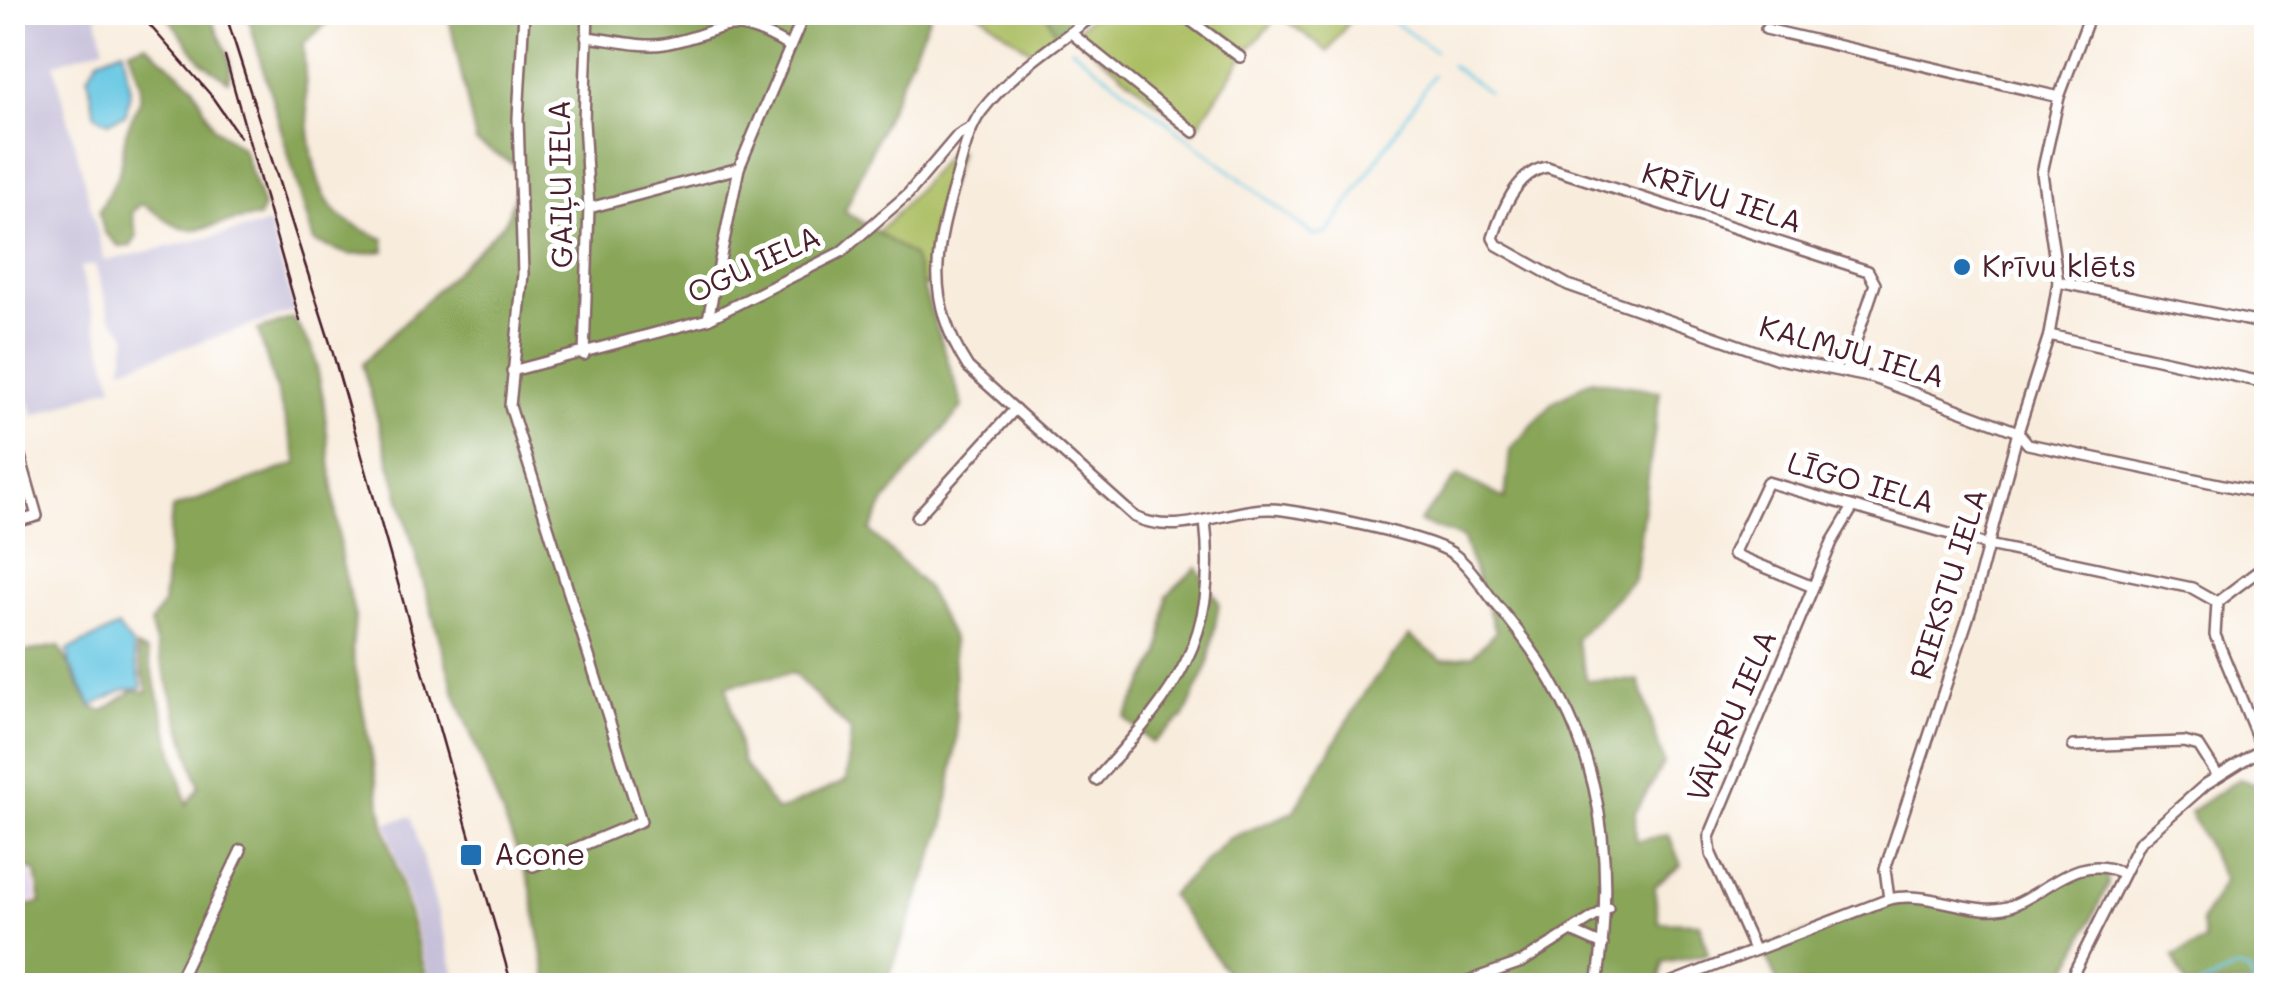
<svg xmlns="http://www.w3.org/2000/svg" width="2279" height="998" font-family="Mali,sans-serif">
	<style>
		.built { fill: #e4d3f1 }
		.industrial { fill: #c6c0d9 }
		.green { fill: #abbe62; stroke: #7a6e46; stroke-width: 2.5 }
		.forest { fill: #88a558; stroke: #696242; stroke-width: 2.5; fill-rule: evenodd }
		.water { fill: #64c6e2; stroke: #577286; stroke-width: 2.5 }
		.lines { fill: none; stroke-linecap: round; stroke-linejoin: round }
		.stream { stroke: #64c6e2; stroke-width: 2.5 }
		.minor-casing { stroke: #876769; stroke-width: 14 }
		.minor { stroke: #fff; stroke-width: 9 }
		.rail { stroke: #4a1f2b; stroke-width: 2.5 }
		.poi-dot { fill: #1f6fb2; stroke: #fff; stroke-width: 4 }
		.labels { text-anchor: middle; stroke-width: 10; stroke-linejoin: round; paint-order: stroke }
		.street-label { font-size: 30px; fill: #4a1f2b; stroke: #fff }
		.poi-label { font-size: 30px; fill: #4a1f2b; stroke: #fff; text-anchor: start }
	</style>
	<rect width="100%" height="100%" fill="#fff"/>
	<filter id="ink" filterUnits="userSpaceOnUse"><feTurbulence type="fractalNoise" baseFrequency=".01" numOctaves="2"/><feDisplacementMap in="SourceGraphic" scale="20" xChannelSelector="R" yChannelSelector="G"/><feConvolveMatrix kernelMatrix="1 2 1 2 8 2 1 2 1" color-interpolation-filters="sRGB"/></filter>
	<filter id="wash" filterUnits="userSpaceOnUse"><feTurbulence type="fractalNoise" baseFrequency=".0048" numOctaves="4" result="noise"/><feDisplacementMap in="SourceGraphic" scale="40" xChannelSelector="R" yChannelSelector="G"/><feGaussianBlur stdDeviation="2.25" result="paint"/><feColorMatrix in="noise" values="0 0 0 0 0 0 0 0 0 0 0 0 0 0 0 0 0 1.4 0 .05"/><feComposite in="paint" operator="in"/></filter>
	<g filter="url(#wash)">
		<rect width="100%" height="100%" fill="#f8ecdc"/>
		<polygon class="built" points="12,791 37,900 13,903 12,903"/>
		<g class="industrial">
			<polygon points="12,13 96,13 104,47 54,64 105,261 269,224 295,311 122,368 127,335 110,316 95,265 80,267 113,386 34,416 13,358"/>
			<polygon points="12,449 29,510 13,515 12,515"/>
			<polygon points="411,816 458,985 432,985 387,823"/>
		</g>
		<g class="green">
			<polygon points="1098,12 1336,12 1348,23 1328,52 1279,15 1244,55 1194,132 1071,33"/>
			<polygon points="979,13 1068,13 1065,29 1033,53"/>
			<polygon points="954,147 960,151 932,235 929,287 858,248 889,222"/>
		</g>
		<g class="forest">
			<path d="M165 13H210C215 36 238 56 228 81L201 61Z"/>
			<path d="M247 13H339L303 44C307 87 305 171 331 206 344 223 366 231 384 239L385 251 350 255 314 242Z"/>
			<path d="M448 13H931L845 211 913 256 963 406 886 500 870 531 926 587 953 640 957 737 944 827 886 985H548L530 884 455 694 362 364 506 221 523 170 476 142ZM793 673 851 731 846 781 777 812 742 761 727 686Z"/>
			<polygon points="1046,13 1046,12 1084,13 1056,34"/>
			<path d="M146 44 193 85 214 128 243 149 263 207 259 218C234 216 203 234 182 228 165 223 157 210 141 204L132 212 137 236 131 246 120 247 104 232 99 211 119 173 126 132 140 100V83L129 49Z"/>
			<polygon points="293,318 313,350 323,397 341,558 355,617 352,650 384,823 429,985 13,985 12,908 41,903 36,872 13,860 13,654 59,646 91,707 103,711 134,690 148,692 136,647 147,652 187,804 199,786 150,624 163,604 172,509 298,463 258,330"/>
			<polygon points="1591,380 1660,391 1634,579 1576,639 1587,680 1639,681 1664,763 1635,812 1636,841 1669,835 1681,865 1654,887 1659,922 1700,923 1708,954 1663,962 1659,985 1236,985 1170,895 1228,839 1293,812 1365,692 1409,636 1442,660 1473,655 1496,631 1462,537 1419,522 1458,475 1505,499 1510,450 1553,402"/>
			<polygon points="1197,567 1219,603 1208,665 1184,717 1152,743 1125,718 1160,654 1167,595"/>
			<polygon points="2239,779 2266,788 2266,985 2186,985 2173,957 2204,941 2201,922 2224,880 2190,812"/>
			<polygon points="2098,873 2107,876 2108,884 2061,985 1779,985 1762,948 1897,903 1921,900 1989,914 2017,909 2060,881"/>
		</g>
		<g class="water">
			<polygon points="123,49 130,91 126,114 109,122 95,115 88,76 98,59"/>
			<polygon points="118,627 132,645 142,687 124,690 92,706 70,665 68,650"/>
		</g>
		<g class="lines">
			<g class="stream">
				<polyline points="1379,12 1435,51"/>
				<polyline points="1071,48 1313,235 1328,233 1433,76"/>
				<polyline points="1451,65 1488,92"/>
				<polyline points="2198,986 2238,968 2249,971 2255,986"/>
			</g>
		</g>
	</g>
	<g filter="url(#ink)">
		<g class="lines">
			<g class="minor-casing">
				<g id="minor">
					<polyline points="524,12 518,118 523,274 510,406 641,821 533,866"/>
					<path d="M1098 12C1058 43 1012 71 981 112 968 130 963 155 957 176 935 250 924 298 968 367L1135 517C1184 540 1232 503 1283 510 1319 515 1424 535 1452 553 1472 567 1485 592 1501 610 1598 725 1619 839 1597 986"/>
					<polyline points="1179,12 1240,57"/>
					<polyline points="1766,29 2059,97"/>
					<polyline points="1071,33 1194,132"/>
					<path d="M586 37C609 39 641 48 664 44 730 32 723 8 790 47"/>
					<polyline points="589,208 739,168"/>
					<polyline points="2058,282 2266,324"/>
					<polyline points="708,319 739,168 805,12"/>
					<polyline points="2049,335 2266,383"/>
					<polyline points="584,355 589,208 584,121 588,12"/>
					<path d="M1846 370 1875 284 1868 271 1547 167C1516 172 1502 211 1493 238L1497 245 1568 285 1778 359 1874 378 2018 432 2028 444 2266 494"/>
					<polyline points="512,371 708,319 841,252 908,194 958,135 972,127"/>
					<polyline points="12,428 37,516 12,523"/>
					<polyline points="917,517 1015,409"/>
					<polyline points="1813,587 1733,554 1767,482 1988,545 2192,588 2217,602"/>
					<polyline points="2217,602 2266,565"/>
					<polyline points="2073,746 2184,742 2199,746 2218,776"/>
					<path d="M1096 780C1174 692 1219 644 1205 520"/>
					<polyline points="1889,899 1885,869 1972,606 2018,432 2049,335 2058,282 2042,173 2059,97 2091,12"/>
					<polyline points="1571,931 1603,945"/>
					<polyline points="1753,947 1711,854 1709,837 1832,542 1853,507"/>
					<polyline points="176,986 241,850"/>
					<polyline points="1453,986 1522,962 1608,908"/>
					<path d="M1662 986 1889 899C1932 889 1977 920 2013 905 2049 891 2078 852 2122 873"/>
					<polyline points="2067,986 2139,843 2206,784 2257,752 2260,744 2215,635 2217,602"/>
				</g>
			</g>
			<use href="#minor" class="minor"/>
			<g class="rail">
				<polyline points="138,12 210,94 240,137"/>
				<polyline points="225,12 330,343 512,986"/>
				<polyline points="225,56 300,321"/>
			</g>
		</g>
	</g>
	<g class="poi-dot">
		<circle cx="1962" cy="267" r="10"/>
		<rect x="459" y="843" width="24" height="24" rx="5"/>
	</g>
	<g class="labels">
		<g class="street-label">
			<text transform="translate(561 184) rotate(-91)" y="10">GAIĻU IELA</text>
			<text transform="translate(1722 198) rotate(18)" y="10">KRĪVU IELA</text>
			<text transform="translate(754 265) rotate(-25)" y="10">OGU IELA</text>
			<text transform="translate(1852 352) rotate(16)" y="10">KALMJU IELA</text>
			<text transform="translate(1861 483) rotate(16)" y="10">LĪGO IELA</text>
			<text transform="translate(1949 584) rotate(-73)" y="10">RIEKSTU IELA</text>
			<text transform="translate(1732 716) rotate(-67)" y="10">VĀVERU IELA</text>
		</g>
		<g class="poi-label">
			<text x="1982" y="277">Krīvu klēts</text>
			<text x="494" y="865">Acone</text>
		</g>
	</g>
	<rect width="2279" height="998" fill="none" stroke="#fff" stroke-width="50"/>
</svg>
